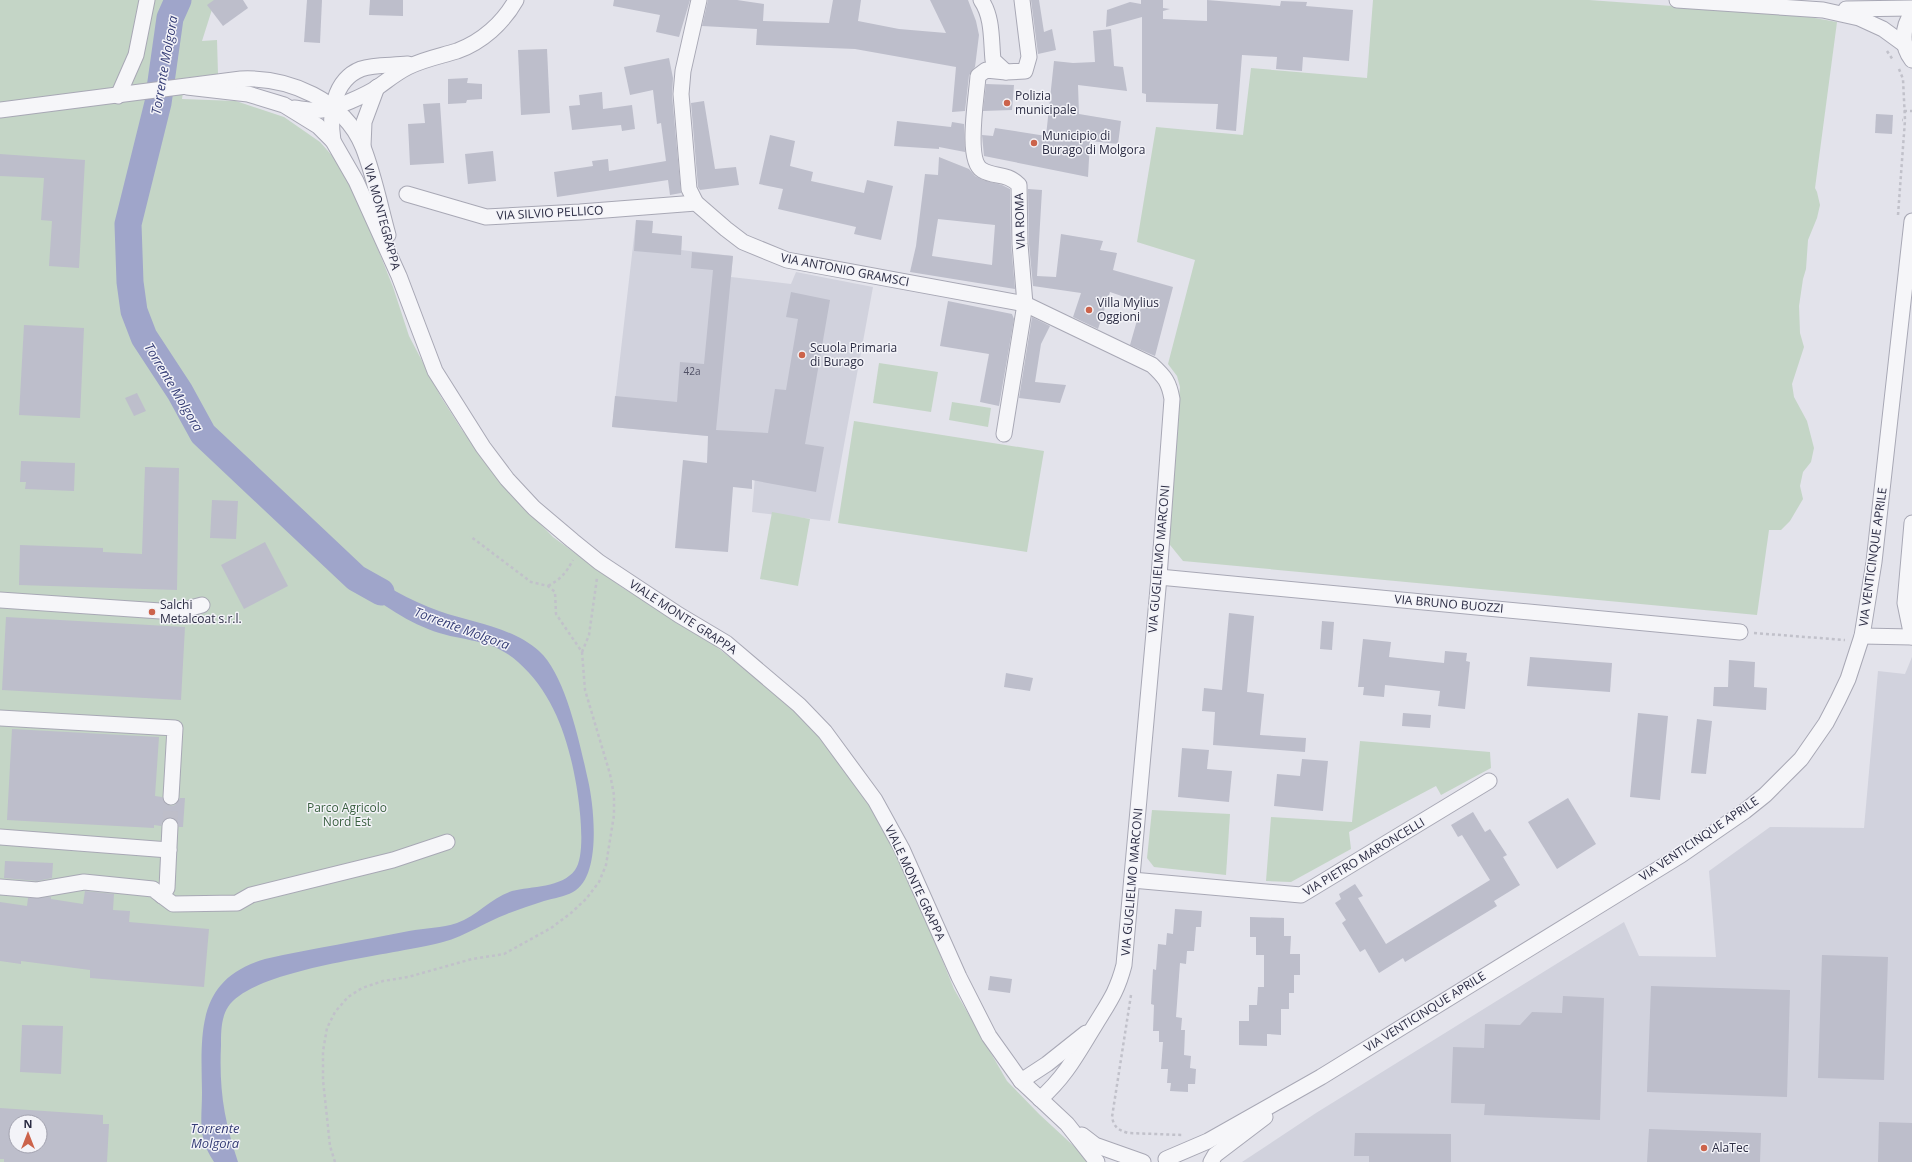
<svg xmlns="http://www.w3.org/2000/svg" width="1912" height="1162" font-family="'Open Sans',sans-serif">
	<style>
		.built { fill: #d1d2dd }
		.green { fill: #c4d5c6; fill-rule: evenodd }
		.water { fill: #9fa5ca }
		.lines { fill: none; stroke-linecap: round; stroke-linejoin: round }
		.river { stroke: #9fa5ca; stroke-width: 27 }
		.building { fill: #bdbecb; fill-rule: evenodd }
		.minor-tunnel { stroke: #bebec9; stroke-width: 15; stroke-dasharray: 15 8; stroke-linecap: butt }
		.minor-casing { stroke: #a8a8b5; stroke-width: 17 }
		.path { stroke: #c1c1ca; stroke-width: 2.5; stroke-dasharray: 3 3; stroke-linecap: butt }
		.minor { stroke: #f6f6f9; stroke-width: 15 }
		.poi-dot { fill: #cc634b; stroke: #f3f3f8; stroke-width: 1.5 }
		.labels { text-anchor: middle; stroke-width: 3; stroke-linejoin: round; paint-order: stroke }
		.number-label { font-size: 10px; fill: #505065 }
		.poi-label { font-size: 12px; fill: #2b2c43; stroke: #f3f3f8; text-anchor: start }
		.street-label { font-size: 12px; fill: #2b2c43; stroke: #f3f3f8 }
		.park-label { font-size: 12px; fill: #385e3e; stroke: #f3f3f8 }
		.water-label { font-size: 13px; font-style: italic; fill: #353d76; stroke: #f3f3f8 }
	</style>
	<rect width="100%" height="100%" fill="#e3e3eb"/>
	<g class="built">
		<polygon points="636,220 653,221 652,233 682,236 681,250 733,256 731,277 791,284 796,272 873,287 830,521 752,512 756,465 708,436 612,427"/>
		<polygon points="1912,657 1912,1162 1242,1162 1316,1113 1624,922 1639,956 1716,957 1709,871 1770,827 1864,828 1878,671 1905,674"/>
	</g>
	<g class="green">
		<path d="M0 0H215L202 41 217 40 218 74 185 78 182 99 236 101 284 117 320 142 343 168 356 194 393 287 409 336 441 397 462 430 517 500 553 537 623 588 690 627 781 696 817 733 855 780 889 839 911 883 954 989 1007 1081 1039 1114 1091 1162H0ZM16 1122H40V1146H16Z"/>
		<polygon points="1373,0 1589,0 1798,15 1837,22 1815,188 1817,192 1820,205 1817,218 1808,240 1806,269 1803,279 1799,306 1800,333 1804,347 1792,384 1794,397 1807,421 1814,448 1811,462 1803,472 1800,486 1803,499 1790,521 1781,530 1769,530 1757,615 1183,561 1166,540 1180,387 1177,376 1168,364 1195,260 1137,242 1156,127 1243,135 1251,68 1367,78"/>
		<polygon points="879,363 938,372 931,412 873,403"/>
		<polygon points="952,402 991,408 988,427 949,420"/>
		<polygon points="854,421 1044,451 1027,552 838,523"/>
		<polygon points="772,512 810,519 798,586 760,579"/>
		<polygon points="1360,741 1490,752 1491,768 1441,795 1436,786 1349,832 1351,849 1291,882 1266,881 1271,817 1352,822"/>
		<polygon points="1152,810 1230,814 1226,875 1154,867 1147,858"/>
	</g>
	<path class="water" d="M357 566C382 585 409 600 439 611 473 623 512 627 539 651 566 675 580 745 588 780 594 806 602 877 573 892 564 897 554 898 544 901 532 905 519 909 507 914 485 922 466 936 443 942 396 955 253 968 228 1007 221 1018 221 1032 221 1045 219 1090 224 1120 238 1162H214C197 1136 202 1121 202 1092 201 1032 196 979 265 959 313 948 361 941 409 931 425 928 442 928 457 923 477 916 492 897 512 891 531 886 562 888 575 870 587 854 579 798 575 778 567 735 552 692 518 662 489 636 462 643 428 629 398 617 372 597 346 577Z"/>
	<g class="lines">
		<polyline class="river" points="178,0 170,18 158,103 128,224 130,282 134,311 144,337 180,392 203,434 356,578 381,592"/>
	</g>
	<g class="building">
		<polygon points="214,0 243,0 248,8 223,26 207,5"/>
		<polygon points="307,0 322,0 320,43 304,42"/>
		<polygon points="370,0 403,0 403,16 369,15"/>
		<polygon points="614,0 690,0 679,37 656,32 660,15 613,6"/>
		<polygon points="708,0 737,0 764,4 763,21 829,23 833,0 861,0 858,21 899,29 946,33 930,0 968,0 976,21 979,35 975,67 969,75 965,111 952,112 956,67 855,49 756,45 757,29 702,26"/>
		<polygon points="1031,0 1039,0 1044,32 1052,29 1056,50 1038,54"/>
		<polygon points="1141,0 1163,0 1163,8 1170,9 1163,11 1163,19 1207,21 1207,0 1280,6 1281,1 1307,2 1306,6 1353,10 1349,61 1303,57 1302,71 1276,69 1277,57 1242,55 1236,131 1216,129 1218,104 1146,102 1146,94 1142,93 1142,17 1106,27 1107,10 1130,2 1141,4"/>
		<polygon points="1111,29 1114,66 1123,67 1127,91 1078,85 1079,114 1121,121 1118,144 1090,141 1088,177 984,156 982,135 993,136 995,128 1046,136 1054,61 1073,63 1095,62 1093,31"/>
		<polygon points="547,49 550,113 521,115 518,50"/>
		<polygon points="669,58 673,78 672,95 681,193 670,195 668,180 557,197 554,172 593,166 592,161 608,159 609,171 666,161 661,123 657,124 653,90 630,95 624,67"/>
		<polygon points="468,78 467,83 482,84 482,99 467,100 466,103 448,104 448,79"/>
		<polygon points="986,84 1014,85 1012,110 983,111"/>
		<polygon points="602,92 603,109 632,105 635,129 622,131 621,125 572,130 569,106 580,105 579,95"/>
		<polygon points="704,101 715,169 736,167 739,185 700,190 698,187 691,103"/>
		<polygon points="440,103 444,163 410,165 408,124 425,123 423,104"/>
		<polygon points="1876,114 1893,115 1892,134 1875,133"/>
		<polygon points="897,121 951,127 952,122 964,124 965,152 939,147 939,149 894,146"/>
		<polygon points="770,135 795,141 790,166 813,172 811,181 864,193 867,180 893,186 881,240 854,234 856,227 778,209 783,189 759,184"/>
		<polygon points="493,151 496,181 468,184 465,154"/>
		<polygon points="0,154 85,160 79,268 49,266 52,221 41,220 44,178 0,176"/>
		<path d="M939 157 969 169 975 176 983 180 1002 185 1010 189 1011 244 1015 289 910 272 916 246 925 174 938 175ZM938 219 995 225 992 265 932 256Z"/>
		<polygon points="1028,189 1042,190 1037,276 1056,277 1061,234 1103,241 1100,250 1117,253 1113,270 1173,287 1155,356 1130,345 1142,303 1110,292 1098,329 1073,317 1081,293 1033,286 1029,244"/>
		<polygon points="636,220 653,221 652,233 682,236 681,255 634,251"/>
		<polygon points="692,252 733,256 716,430 768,433 775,389 786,390 798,319 786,317 791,292 830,300 805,444 824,447 816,492 752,480 752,489 733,487 728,552 675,548 683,460 707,463 708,436 612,427 615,396 677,402 680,362 704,364 713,270 691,268"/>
		<polygon points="948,301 1012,314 1014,319 999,406 980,402 989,354 940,346"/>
		<polygon points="1032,317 1050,326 1041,344 1035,382 1066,385 1060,403 1019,398"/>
		<polygon points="24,325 84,328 80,418 19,415"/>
		<polygon points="137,393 146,411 134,416 125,398"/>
		<polygon points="21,461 75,463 74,491 25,489 26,482 20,482"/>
		<polygon points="145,467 179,468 177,590 19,585 20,545 103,548 103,552 142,554"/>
		<polygon points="212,500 238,501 236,539 210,538"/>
		<polygon points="265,542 288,586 244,609 221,565"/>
		<polygon points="1229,613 1254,616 1247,692 1264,694 1260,735 1306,738 1305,752 1213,745 1215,712 1202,711 1204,688 1222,690"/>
		<polygon points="6,617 185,627 181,700 2,690"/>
		<polygon points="1322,621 1334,622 1332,650 1320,649"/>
		<polygon points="1363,639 1391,642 1389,657 1444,663 1445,651 1467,653 1466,661 1470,662 1465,709 1438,706 1440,691 1385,685 1384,697 1363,695 1364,687 1358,687"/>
		<polygon points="1530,657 1612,663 1610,692 1527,686"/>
		<polygon points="1729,660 1755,662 1754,687 1767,688 1766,710 1713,706 1714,687 1728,687"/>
		<polygon points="1006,673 1033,678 1030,691 1004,687"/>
		<polygon points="1403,713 1431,715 1430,728 1402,726"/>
		<polygon points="1638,713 1668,716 1660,800 1630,797"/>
		<polygon points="1697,719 1712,721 1706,774 1691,773"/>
		<polygon points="12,729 159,737 155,796 162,797 166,804 171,806 175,805 180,798 185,798 183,827 179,827 175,819 170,817 163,821 161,826 154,825 154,828 7,820"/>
		<polygon points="1182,748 1209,750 1207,769 1232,771 1229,802 1178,797"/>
		<polygon points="1302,759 1328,761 1323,811 1274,806 1277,774 1300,776"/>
		<polygon points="1568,798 1596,844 1557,869 1528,822"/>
		<polygon points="1473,812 1485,832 1490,829 1507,855 1503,857 1520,885 1494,901 1497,906 1405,962 1403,958 1379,973 1365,949 1360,952 1342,923 1346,920 1335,903 1341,899 1339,894 1355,884 1363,896 1358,898 1386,944 1490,880 1462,835 1458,837 1451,825"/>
		<polygon points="5,861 53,863 52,878 37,881 4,878"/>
		<polygon points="85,891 114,894 113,910 130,911 129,922 209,929 204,987 90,978 90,970 21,961 21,964 0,961 0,902 27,906 28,898 51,897 51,899 83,904"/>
		<polygon points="1175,909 1202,911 1201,927 1196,927 1194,951 1187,951 1186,964 1180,963 1176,1017 1182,1018 1181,1030 1185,1030 1184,1055 1191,1056 1190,1068 1196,1069 1195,1084 1188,1084 1188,1092 1170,1091 1171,1083 1167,1083 1168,1069 1161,1069 1163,1042 1159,1042 1159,1031 1153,1031 1154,1005 1151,1004 1153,969 1156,970 1158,944 1166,945 1167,933 1173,934"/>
		<polygon points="1250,917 1284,918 1284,936 1291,936 1290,954 1300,954 1300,975 1294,975 1294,993 1289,993 1289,1009 1281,1009 1281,1035 1267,1034 1267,1046 1239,1045 1239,1021 1249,1021 1249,1005 1257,1005 1258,987 1264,987 1264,955 1256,955 1256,937 1250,937"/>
		<polygon points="1822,955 1888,957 1884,1080 1818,1078"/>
		<polygon points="990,976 1012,979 1010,993 988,990"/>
		<polygon points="1651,986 1790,990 1787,1097 1647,1092"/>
		<polygon points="1563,996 1604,998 1600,1120 1484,1115 1485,1104 1451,1103 1453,1047 1484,1048 1485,1024 1520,1025 1532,1012 1562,1013"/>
		<polygon points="22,1025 63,1026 61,1074 20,1072"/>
		<path d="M0 1108 103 1115V1124H109L107 1162H4V1159H0ZM16 1122H40V1146H16Z"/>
		<polygon points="1879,1122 1912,1123 1912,1162 1878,1162"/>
		<polygon points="1649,1129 1761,1133 1760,1162 1647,1162"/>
		<polygon points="1355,1133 1451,1134 1451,1162 1369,1162 1369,1156 1354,1156"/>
	</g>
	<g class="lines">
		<polyline class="minor-tunnel" points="170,826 171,797"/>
		<g class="minor-casing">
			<g id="minor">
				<path d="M699 0 683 71 681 94 689 189 696 203 726 229 743 242 787 260 1025 304 1152 365C1165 377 1169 382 1172 399L1159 577 1124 965C1117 992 1109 1002 1095 1025 1077 1054 1066 1076 1040 1099"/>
				<path d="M981 0C993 17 991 41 993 60L1006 72"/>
				<polyline points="1677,0 1823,10 1859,18 1883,29 1905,45"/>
				<polyline points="1846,9 1912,8"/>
				<path d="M1912 13C1902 27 1901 46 1912 60"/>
				<polyline points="187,87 248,94 284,105 318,126 333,141 356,181 399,276 435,371 483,447 507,479 534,508 573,541 599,562 679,615 726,643 799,705 825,732 875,800 902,849 959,977 989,1036 1021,1081 1067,1124 1097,1162"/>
				<polyline points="118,96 136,55 147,0"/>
				<path d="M294 108C303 109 312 111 322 110 335 109 366 95 378 87 388 80 396 73 408 67 424 59 441 56 457 51 482 42 503 23 516 0"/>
				<path d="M0 110 241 79C289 77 344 100 363 147 374 175 380 206 388 235"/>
				<path d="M333 141C329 115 333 80 361 69 375 64 393 66 408 64"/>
				<polyline points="363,146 364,122 377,87"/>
				<polyline points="407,194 486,217 580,212 696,203"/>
				<path d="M1004 434 1025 304 1020 244 1019 185C1006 172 995 178 982 170 965 160 977 95 978 76L986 70 1006 72 1025 71 1029 57 1022 0"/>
				<polyline points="1159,577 1740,632"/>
				<polyline points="0,600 175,612 202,605"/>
				<polyline points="1862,636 1912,637"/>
				<polyline points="1912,637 1905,603 1912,523"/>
				<polyline points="0,718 175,728 171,797"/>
				<polyline points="0,837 169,850"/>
				<polyline points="1132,880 1301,895 1489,781"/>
				<polyline points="0,887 37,890 84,882 153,889 173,904 237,903 251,895 393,860 447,842"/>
				<polyline points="162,896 167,888 170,826"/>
				<polyline points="1021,1081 1047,1064 1086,1033"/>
				<polyline points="1082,1135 1095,1145 1143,1162"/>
				<polyline points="1166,1159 1208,1141 1321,1077 1681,855 1745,811 1765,795 1801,759 1826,723 1838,700 1848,679 1862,636 1874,562 1912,221"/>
				<polyline points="1211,1162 1215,1155 1265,1117"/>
			</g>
		</g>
		<g class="path">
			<polyline points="1887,51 1893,60"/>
			<polyline points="1899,69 1903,79 1905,120 1902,120"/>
			<polyline points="1904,111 1912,111"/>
			<polyline points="1898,215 1905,120"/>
			<path d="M548 586C561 579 566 573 573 560"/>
			<polyline points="1754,633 1845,640"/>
			<polyline points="582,652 589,635 597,578"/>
			<path d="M1131 995 1112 1117C1114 1128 1119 1130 1128 1133L1182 1135"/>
			<polyline points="335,1162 330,1146 323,1080 323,1051 327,1028 335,1012 348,997 362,988 383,981 408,977 472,959 504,954 551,928 571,913 586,899 599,882 606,865 614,815 614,795 610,774 585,690 582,652 556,614 555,592 548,586 531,582 470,536"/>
		</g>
		<use href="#minor" class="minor"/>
	</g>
	<g class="poi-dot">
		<circle cx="1007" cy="103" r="4"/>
		<circle cx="1034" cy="143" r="4"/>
		<circle cx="1089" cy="310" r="4"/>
		<circle cx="802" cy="355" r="4"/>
		<circle cx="152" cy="612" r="4"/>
		<circle cx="1704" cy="1148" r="4"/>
	</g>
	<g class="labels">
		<g class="number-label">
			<text x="692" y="375">42a</text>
		</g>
		<g class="poi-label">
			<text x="1015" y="100">Polizia<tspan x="1015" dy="14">municipale</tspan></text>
			<text x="1042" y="140">Municipio di<tspan x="1042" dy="14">Burago di Molgora</tspan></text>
			<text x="1097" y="307">Villa Mylius<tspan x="1097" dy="14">Oggioni</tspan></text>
			<text x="810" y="352">Scuola Primaria<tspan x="810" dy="14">di Burago</tspan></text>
			<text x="160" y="609">Salchi<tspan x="160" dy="14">Metalcoat s.r.l.</tspan></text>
			<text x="1712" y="1152">AlaTec</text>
		</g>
		<g class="street-label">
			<text transform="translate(550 213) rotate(-3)" y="4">VIA SILVIO PELLICO</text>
			<text transform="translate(382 217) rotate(75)" y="4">VIA MONTEGRAPPA</text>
			<text transform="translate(1020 221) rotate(-92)" y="4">VIA ROMA</text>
			<text transform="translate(845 270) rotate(11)" y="4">VIA ANTONIO GRAMSCI</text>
			<text transform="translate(1873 557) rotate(-82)" y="4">VIA VENTICINQUE APRILE</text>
			<text transform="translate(1159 559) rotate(-85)" y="4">VIA GUGLIELMO MARCONI</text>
			<text transform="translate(1449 604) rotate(5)" y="4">VIA BRUNO BUOZZI</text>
			<text transform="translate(683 617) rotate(33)" y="4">VIALE MONTE GRAPPA</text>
			<text transform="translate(1699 839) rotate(-34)" y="4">VIA VENTICINQUE APRILE</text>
			<text transform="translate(1364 857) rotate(-31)" y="4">VIA PIETRO MARONCELLI</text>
			<text transform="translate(1132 882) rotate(-85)" y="4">VIA GUGLIELMO MARCONI</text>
			<text transform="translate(915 883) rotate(65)" y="4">VIALE MONTE GRAPPA</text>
			<text transform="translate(1425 1012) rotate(-32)" y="4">VIA VENTICINQUE APRILE</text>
		</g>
		<g class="park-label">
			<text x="347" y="812">Parco Agricolo<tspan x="347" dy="14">Nord Est</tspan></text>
		</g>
		<g class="water-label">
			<text transform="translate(164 65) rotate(-80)" y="5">Torrente Molgora</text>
			<text transform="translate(174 387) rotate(59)" y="5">Torrente Molgora</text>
			<text transform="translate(462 628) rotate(20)" y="5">Torrente Molgora</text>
			<text x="215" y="1133">Torrente<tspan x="215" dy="15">Molgora</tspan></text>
		</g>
	</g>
	<g transform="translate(28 1134)"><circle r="19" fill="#f3f3f8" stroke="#a3a3b0"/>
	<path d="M0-3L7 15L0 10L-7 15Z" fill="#cc634b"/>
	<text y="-6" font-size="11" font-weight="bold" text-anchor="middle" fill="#2b2c43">N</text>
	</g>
</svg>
